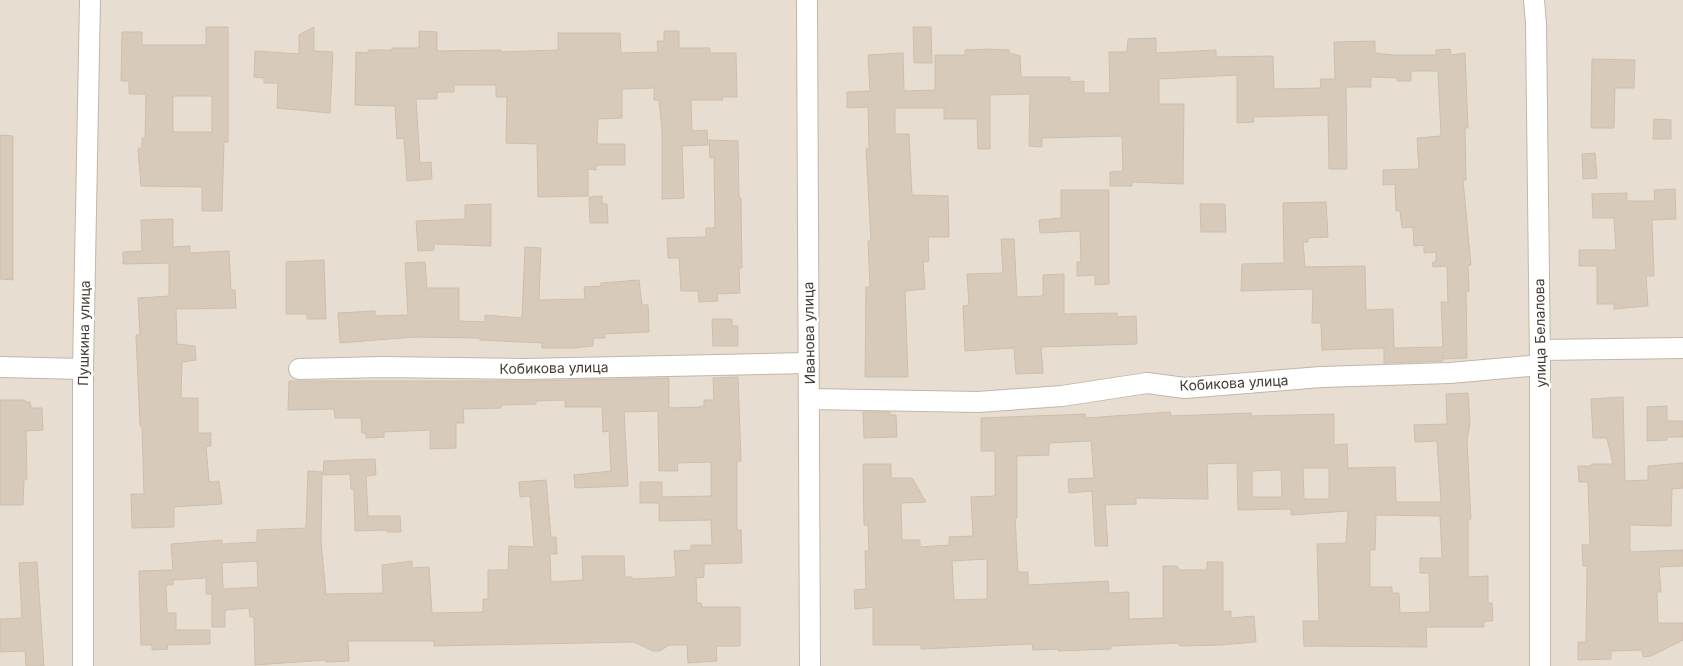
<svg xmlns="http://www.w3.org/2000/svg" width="1683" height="666" font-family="Inter,sans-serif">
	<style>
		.residential { fill: #e7ded1 }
		.building { fill: #d8cabb; stroke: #d0beab; fill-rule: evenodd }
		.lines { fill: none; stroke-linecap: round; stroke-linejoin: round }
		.minor-casing { stroke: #c2b6a8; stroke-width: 22 }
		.minor { stroke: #fff; stroke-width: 20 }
		.labels { text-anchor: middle; stroke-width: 5; stroke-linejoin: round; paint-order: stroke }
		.street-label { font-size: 14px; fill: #453c33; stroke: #fff }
	</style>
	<rect width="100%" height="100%" fill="#f3ede3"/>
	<rect class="residential" x="0" y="0" width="1683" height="666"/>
	<g class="building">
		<path d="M206 27H228V142H224L222 211H202V187L141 186 138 149 142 148V138H145L146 94H129V81H121L122 32H142V45H206ZM173 96H212V132H173Z"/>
		<polygon points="314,27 314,51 333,52 330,113 277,108 278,83 264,83 264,78 254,77 255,51 299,54 299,35"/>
		<polygon points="913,27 931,27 932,63 914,63"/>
		<polygon points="419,31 437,32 437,51 501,50 501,52 558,50 558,33 620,33 621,53 658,52 657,41 664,41 664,31 679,31 679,48 710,48 710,53 736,53 737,97 722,97 723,100 691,100 692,131 707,130 708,145 682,146 684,198 662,199 662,130 659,100 654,100 654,88 622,89 622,118 598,119 597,144 625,144 625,165 596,165 596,170 588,169 588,196 538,197 537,144 506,143 507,97 496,97 496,85 454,85 454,92 437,92 437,99 416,99 420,163 431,162 432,179 407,181 404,138 397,139 395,106 355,105 356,52 368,53 368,50 392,50 392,48 419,48"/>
		<polygon points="1156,38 1156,53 1216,50 1216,57 1273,56 1274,89 1321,88 1320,79 1335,79 1334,42 1375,41 1375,53 1393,55 1436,55 1436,50 1450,49 1451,55 1465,53 1468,128 1465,128 1466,180 1463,180 1471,265 1468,265 1469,291 1466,291 1467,358 1444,359 1443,355 1443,361 1384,363 1384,348 1322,350 1321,323 1312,323 1313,289 1241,291 1242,264 1284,263 1283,203 1326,202 1328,237 1308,238 1308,242 1303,242 1305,267 1365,266 1366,310 1393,309 1394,348 1443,347 1441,302 1448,302 1447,266 1433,267 1432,263 1436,261 1436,252 1424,253 1424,245 1414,246 1413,227 1402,228 1400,211 1396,211 1395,184 1383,185 1383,170 1419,169 1417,138 1441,136 1438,71 1411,71 1411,81 1397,81 1397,78 1371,77 1371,87 1346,87 1347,169 1329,169 1328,115 1253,117 1254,122 1237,123 1237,75 1159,79 1159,104 1184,104 1183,184 1132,182 1132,186 1110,186 1110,172 1123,171 1122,136 1042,138 1042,147 1029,146 1030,94 990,95 990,149 978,149 977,119 944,119 944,108 895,108 895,134 909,134 912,195 948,196 949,237 928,237 929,261 923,262 925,289 905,291 908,377 865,377 866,287 870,287 868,241 871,241 866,149 869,149 868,107 847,108 847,92 870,91 868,55 903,53 904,91 935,90 935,55 965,55 965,50 989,49 1009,50 1010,53 1020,56 1021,77 1070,77 1070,82 1084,81 1084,93 1110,93 1109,52 1127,52 1128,39"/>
		<polygon points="1592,59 1635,60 1634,88 1615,88 1614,128 1591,128"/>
		<polygon points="1654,119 1671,120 1671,139 1653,139"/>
		<polygon points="0,135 13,136 13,280 0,279"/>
		<polygon points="709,140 738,141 739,198 741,198 742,268 739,268 740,293 717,294 718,301 699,302 698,291 681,291 679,258 668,258 667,238 706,237 706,228 715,228 714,157 710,158"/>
		<polygon points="1595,153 1597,178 1583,179 1582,154"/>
		<polygon points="1675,189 1676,219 1652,220 1654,276 1646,276 1648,306 1614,309 1614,304 1597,304 1597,266 1579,266 1579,250 1616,250 1614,218 1593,218 1592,194 1627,193 1627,201 1655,201 1654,190"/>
		<polygon points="1061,190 1109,190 1109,284 1095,285 1095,275 1077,276 1077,262 1081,262 1080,231 1040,233 1039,220 1061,218"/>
		<polygon points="602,196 602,204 607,204 608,223 590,223 589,197"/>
		<polygon points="491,204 491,246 434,244 434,250 418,251 416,221 465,219 465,205"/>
		<polygon points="1200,204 1225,204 1226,232 1201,232"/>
		<polygon points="173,219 173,247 190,246 190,253 229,251 231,290 235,290 236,308 176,309 177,344 195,346 196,360 182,362 181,398 198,398 198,433 211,433 211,446 206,446 209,482 219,481 222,504 174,507 174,527 132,528 131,494 144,494 142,426 140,426 136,335 140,335 138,298 169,296 169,263 123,264 123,252 142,251 141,220"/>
		<polygon points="1001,239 1014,239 1017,297 1043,296 1043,275 1064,274 1064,314 1117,313 1117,317 1136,316 1137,344 1041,347 1043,373 1016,374 1014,348 965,351 963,306 969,305 967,274 1003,273"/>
		<polygon points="525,247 541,248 539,300 585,299 584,287 601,286 601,283 639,280 642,305 648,305 649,332 604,334 605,338 593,338 593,346 574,348 542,348 542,343 480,340 480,338 414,337 340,343 338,313 375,311 375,316 408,315 405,263 425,262 427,288 459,288 459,321 485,322 485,315 522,318"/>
		<polygon points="324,260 326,319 307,319 307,314 286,314 286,262"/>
		<polygon points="712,319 732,319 732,326 738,326 738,346 713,346"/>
		<path d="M738 377 741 461H737V530H741L742 563 704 564V577L696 578 697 603H701L702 607H740V646H716L717 661 688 663 687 645H669L660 651H653L634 642 434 646V641H348L349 661 326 662V660L255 665 254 617H250L249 608 225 610V627H212V594H206V578L173 580V585H166L167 613H176V630H210V644L167 645 168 649 152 650V645H141L139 571 173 570 171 544 222 540V544L257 542V530L306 528 308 471 322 472 321 542 326 594 383 593 382 565 412 561V568L429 567 432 613 483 612V599H488V570H508L509 546 534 547 530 496 520 497 519 482 546 480 551 537H556L557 554H550L551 582 583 580 582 556H624L625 577H632V579L676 577 674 551 691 550V545H712L711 520 659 521V503H640V482H662V497L711 496V462L677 463 678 471H659L658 411 624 412 628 486 575 488 574 475 611 471 609 431 603 432 602 407H565V400L536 401V404L501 405V408L463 409 464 423H456V448L430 449V430L384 432V437L366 438V433H362L361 418H335L334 409 288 410 289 381H524L669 378V408L701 407 704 406V400H714L713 378ZM257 561 258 587 223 589 222 563Z"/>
		<path d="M1468 393 1470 422 1467 441 1471 519H1468V577L1488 576V603H1492L1493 621H1484V627H1426L1427 647 1304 646 1303 621H1319L1317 544 1346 543 1348 511 1291 515V509L1238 510 1237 463 1207 464 1208 499 1136 498V504L1105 505 1108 546H1095L1092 491 1069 493 1068 479 1094 478 1091 441 1049 443V455L1017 456V518H1015L1018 572H1028V585L1108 581 1109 593 1129 592V619L1163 618V566H1177L1180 570H1207V562H1223V612L1231 611V618L1254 616 1256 642 1220 645 1180 646 1179 643 1111 646V649L1058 651 1060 649 1033 650 1032 644 921 649V645H873V607L855 609 854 590 866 589 865 551H869L868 525H864L863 464H891V478H912L926 502 901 503 902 540H920V547L949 545V537L973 536 971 497 995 496V451H981V418L1085 414 1086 418 1170 412 1171 416 1251 413V416L1334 414V445L1347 444 1348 468 1395 467 1396 502H1441L1437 441 1415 442 1414 425 1447 424 1446 394ZM1303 468H1329V499H1304ZM1281 470 1282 497H1252V471ZM1376 515 1440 516 1442 558H1420V573H1429L1430 612 1400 613 1399 593H1392V587H1370V550H1375ZM987 559V599L954 600 952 561Z"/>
		<polygon points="1623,397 1625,481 1648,480 1648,466 1683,463 1683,488 1672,489 1671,526 1630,525 1630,552 1683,550 1683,566 1659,567 1661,592 1657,592 1658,623 1683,623 1683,640 1651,656 1643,657 1642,650 1611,651 1611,659 1578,660 1578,642 1586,642 1587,566 1583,566 1582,545 1590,545 1588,482 1579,482 1578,466 1590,466 1592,464 1613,464 1607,438 1593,438 1591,399"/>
		<polygon points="0,400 25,400 25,402 30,402 31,408 42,408 43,430 26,431 27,479 24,479 23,505 0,505"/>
		<polygon points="1667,406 1667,421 1683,421 1683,437 1667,437 1667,440 1647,441 1647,407"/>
		<polygon points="863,412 890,412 890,415 896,415 897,437 864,438"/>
		<polygon points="375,459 376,475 366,476 368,516 400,516 401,532 387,532 387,530 355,531 354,489 351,489 350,474 323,475 324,461"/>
		<polygon points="37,562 44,666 26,666 25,651 0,652 0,619 22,618 19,563"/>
	</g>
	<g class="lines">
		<g class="minor-casing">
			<g id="minor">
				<polyline points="807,0 810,666"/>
				<polyline points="1534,0 1536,23 1540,365 1540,666"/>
				<polyline points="1540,350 1683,348"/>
				<polyline points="0,367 83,369"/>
				<polyline points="299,369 383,367 524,369 809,363"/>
				<polyline points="809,399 978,402 1062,396 1147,383 1185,388 1321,377 1450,373 1540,365"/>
				<polyline points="83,666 83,369 90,0"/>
			</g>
		</g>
		<use href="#minor" class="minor"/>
	</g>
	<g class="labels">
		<g class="street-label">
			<text transform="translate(84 333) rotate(-89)" y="5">Пушкина улица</text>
			<text transform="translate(809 333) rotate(-91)" y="5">Иванова улица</text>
			<text transform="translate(1540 333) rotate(-91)" y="5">улица Белалова</text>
			<text transform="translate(554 368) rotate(-1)" y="5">Кобикова улица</text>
			<text transform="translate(1234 383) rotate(-3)" y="5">Кобикова улица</text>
		</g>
	</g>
</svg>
